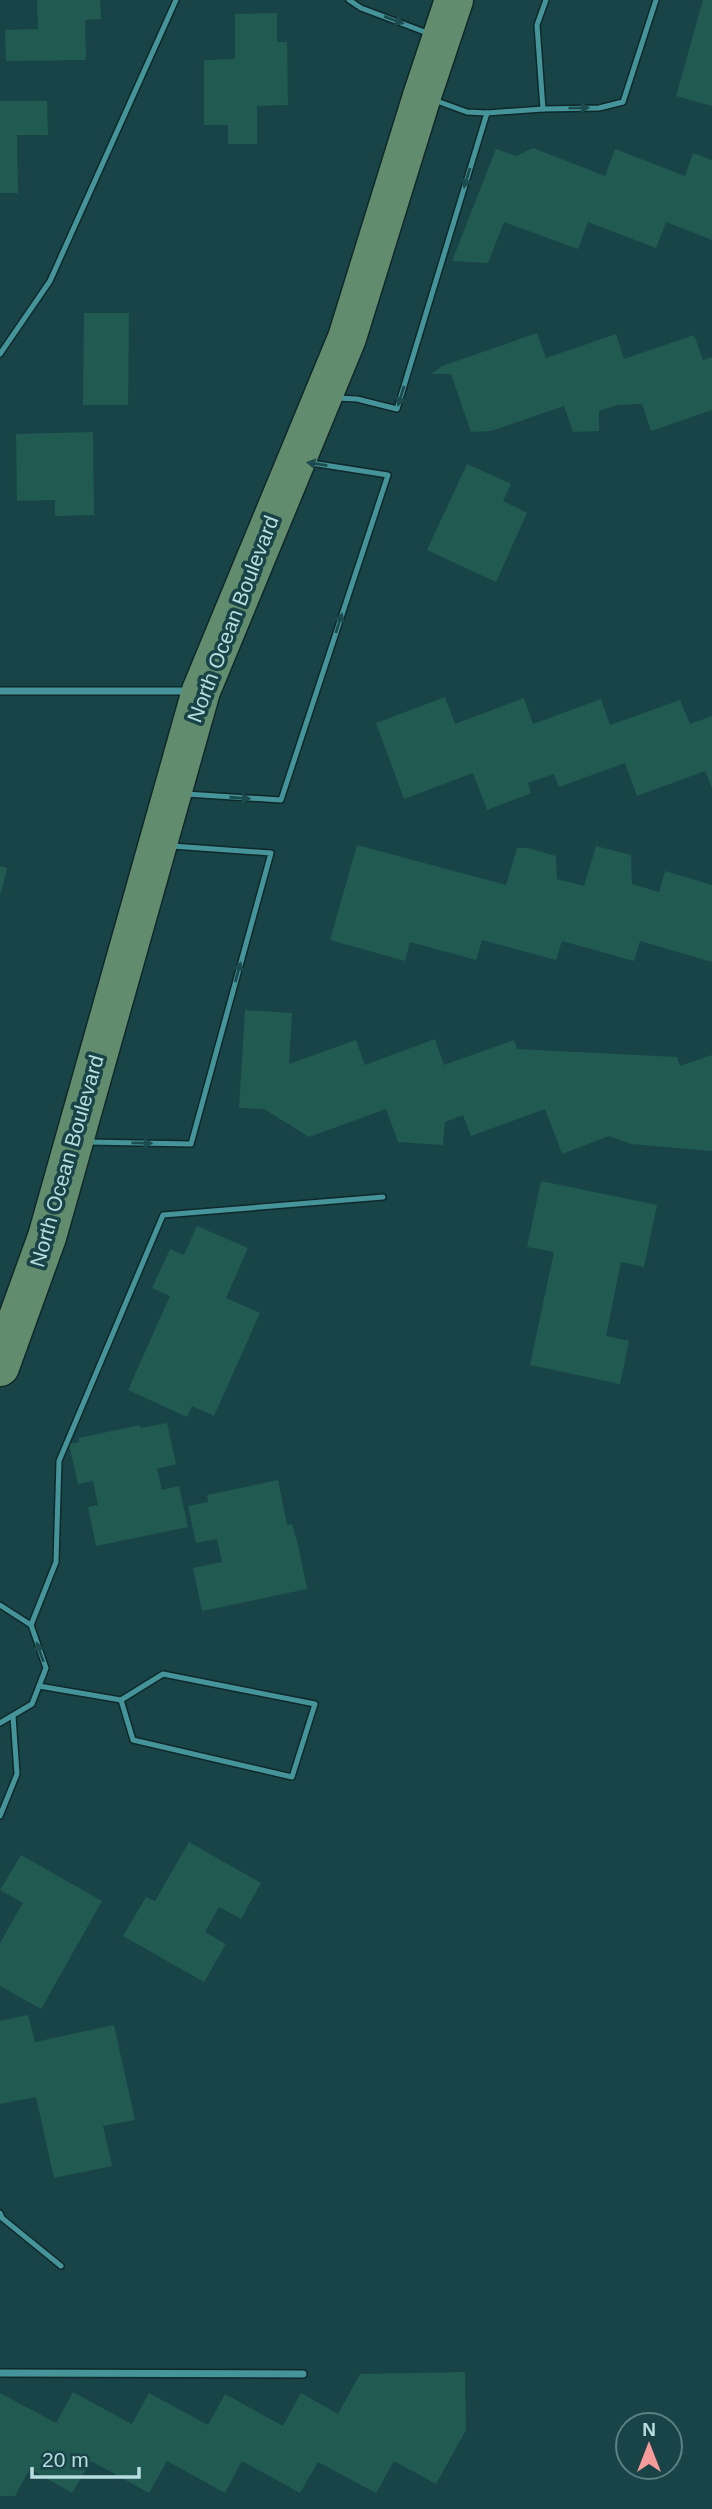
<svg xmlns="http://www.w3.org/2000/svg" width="712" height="2509" font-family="Helvetica,sans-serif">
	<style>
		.building { fill: #205a51 }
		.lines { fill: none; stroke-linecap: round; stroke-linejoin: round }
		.service-casing { stroke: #0f282a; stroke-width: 8 }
		.minor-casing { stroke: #0f282a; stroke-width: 10 }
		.secondary-casing { stroke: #0f282a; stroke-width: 41 }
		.service { stroke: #449499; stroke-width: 5 }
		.minor { stroke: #449499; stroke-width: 7 }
		.secondary { stroke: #628c6e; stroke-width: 38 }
		.oneway { fill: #1d4c4f }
		.labels { text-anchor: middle; stroke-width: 7; stroke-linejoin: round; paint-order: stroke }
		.street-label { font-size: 21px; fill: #b8dde0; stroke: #194447 }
	</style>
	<rect width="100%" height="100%" fill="#194447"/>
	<g class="building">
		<polygon points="37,0 100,0 101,19 85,20 86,60 6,61 5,30 38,29"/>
		<polygon points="703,0 712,0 712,106 676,96"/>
		<polygon points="277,13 277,42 287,42 288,105 257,106 257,144 228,144 228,125 204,125 204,60 235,59 235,14"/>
		<polygon points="0,101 47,101 48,135 17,135 18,193 0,193"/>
		<polygon points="533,148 605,176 615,149 685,176 693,153 712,160 712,240 666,222 656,248 588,222 578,249 504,222 488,263 452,261 496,149 516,156"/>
		<polygon points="84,313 129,313 128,405 83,405"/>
		<polygon points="537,333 546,358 616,334 624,359 694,335 703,360 712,357 712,410 651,431 642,404 617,405 599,411 599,431 573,432 564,406 491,431 471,432 451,374 431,374 442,366"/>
		<polygon points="93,432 94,515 55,516 55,500 17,501 16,434"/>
		<polygon points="467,464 511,484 503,501 527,513 496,582 427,550"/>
		<polygon points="445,697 455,724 524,698 533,724 601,699 610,725 680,700 690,724 712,716 712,788 705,771 637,796 625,763 559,787 554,774 528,783 531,793 487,810 473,773 404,799 376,723"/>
		<polygon points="357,845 506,885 517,848 527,848 556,856 557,879 584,886 596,846 631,855 632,884 659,892 665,871 712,885 712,962 640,941 634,961 562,941 556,960 482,940 476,960 410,942 405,961 330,940"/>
		<polygon points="0,866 7,868 1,893 0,893"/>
		<polygon points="245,1010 292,1013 289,1064 356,1040 365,1065 435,1039 444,1065 514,1040 517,1049 677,1057 680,1066 712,1055 712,1151 631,1144 609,1136 562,1154 545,1109 471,1136 463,1115 445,1122 443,1145 398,1142 386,1109 309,1137 264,1109 239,1108"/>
		<polygon points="541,1181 657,1205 644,1267 621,1262 606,1336 629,1341 620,1384 530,1365 554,1252 527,1247"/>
		<polygon points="197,1226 248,1248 226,1298 260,1313 214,1416 192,1406 187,1417 128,1390 170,1296 152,1288 170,1249 184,1255"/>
		<polygon points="167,1423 176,1464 157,1469 162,1490 179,1486 188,1527 96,1546 88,1507 98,1505 93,1481 78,1484 69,1444 79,1442 79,1438 140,1425 140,1428"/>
		<polygon points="278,1480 287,1525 292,1524 298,1545 307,1589 202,1611 193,1568 222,1562 217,1539 196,1543 188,1506 208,1502 207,1495"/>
		<polygon points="189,1842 261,1883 241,1919 219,1907 205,1932 226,1944 204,1982 123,1936 146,1897 155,1901"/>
		<polygon points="21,1855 102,1901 41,2009 0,1986 0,1943 23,1903 0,1890"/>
		<polygon points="28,2015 35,2042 114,2025 135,2120 103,2126 112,2166 54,2178 36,2097 0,2104 0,2021"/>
		<polygon points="465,2372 466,2430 436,2484 394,2461 376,2493 318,2462 300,2493 242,2461 225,2493 167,2461 149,2493 91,2461 72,2493 30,2469 15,2496 0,2496 0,2393 56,2423 73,2392 132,2424 149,2393 208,2425 225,2394 283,2426 301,2393 338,2414 360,2374"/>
	</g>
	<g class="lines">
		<g class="service-casing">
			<g id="service">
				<polyline points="349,0 361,8 430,34"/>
				<polyline points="434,100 467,112 487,113 543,109 599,108 623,102 656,0"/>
				<polyline points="543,109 537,25 546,0"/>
				<polyline points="0,354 50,281 176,0"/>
				<polyline points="336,398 357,399 397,409 487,113"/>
				<polyline points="186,794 281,800 388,475 311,463"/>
				<polyline points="88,1142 191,1144 271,853 172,846"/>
				<polyline points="0,1605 31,1625 46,1668 32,1704 0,1723"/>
				<polyline points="31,1625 56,1562 59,1461 163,1215 383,1197"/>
				<polyline points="39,1686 121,1700 163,1674 315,1704 292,1777 133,1740 121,1700"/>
				<polyline points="0,1816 17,1774 13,1716"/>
				<polyline points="0,2213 2,2218 61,2266"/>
			</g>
		</g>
		<g class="minor-casing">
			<g id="minor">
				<polyline points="0,691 188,691"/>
				<polyline points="0,2373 303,2374"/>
			</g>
		</g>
		<g class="secondary-casing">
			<polyline id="secondary" points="0,1367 47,1237 201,691 347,338 422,96 454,0"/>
		</g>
		<use href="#service" class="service"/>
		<use href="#minor" class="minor"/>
		<use href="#secondary" class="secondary"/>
	</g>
	<defs><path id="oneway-solid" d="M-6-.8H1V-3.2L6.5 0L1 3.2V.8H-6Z" transform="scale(1.75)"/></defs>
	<g class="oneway">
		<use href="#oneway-solid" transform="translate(394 20) rotate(20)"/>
		<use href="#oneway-solid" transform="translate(579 108) rotate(-1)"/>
		<use href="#oneway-solid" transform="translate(467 178) rotate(107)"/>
		<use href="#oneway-solid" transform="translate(401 396) rotate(107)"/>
		<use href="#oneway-solid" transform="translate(317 464) rotate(-171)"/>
		<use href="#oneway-solid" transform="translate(339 623) rotate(-72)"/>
		<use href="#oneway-solid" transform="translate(240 798) rotate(4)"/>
		<use href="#oneway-solid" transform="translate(238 972) rotate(-75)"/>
		<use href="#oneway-solid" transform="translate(142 1143) rotate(1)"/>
		<use href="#oneway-solid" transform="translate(40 1652) rotate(-110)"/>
	</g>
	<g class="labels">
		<g class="street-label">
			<text transform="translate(233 619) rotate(-69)" y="7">North Ocean Boulevard</text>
			<text transform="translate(67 1161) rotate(-74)" y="7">North Ocean Boulevard</text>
		</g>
	</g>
	<g transform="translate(649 2446)"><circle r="33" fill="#194447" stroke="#598184" stroke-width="2"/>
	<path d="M0-5L12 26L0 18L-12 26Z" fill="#f59b9a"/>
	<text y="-10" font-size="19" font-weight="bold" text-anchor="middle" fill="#b8dde0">N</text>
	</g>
	<path d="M32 2467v10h107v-10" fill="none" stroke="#b8dde0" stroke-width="3.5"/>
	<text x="42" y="2467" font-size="21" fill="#b8dde0" stroke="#194447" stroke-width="5" paint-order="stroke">20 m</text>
</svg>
